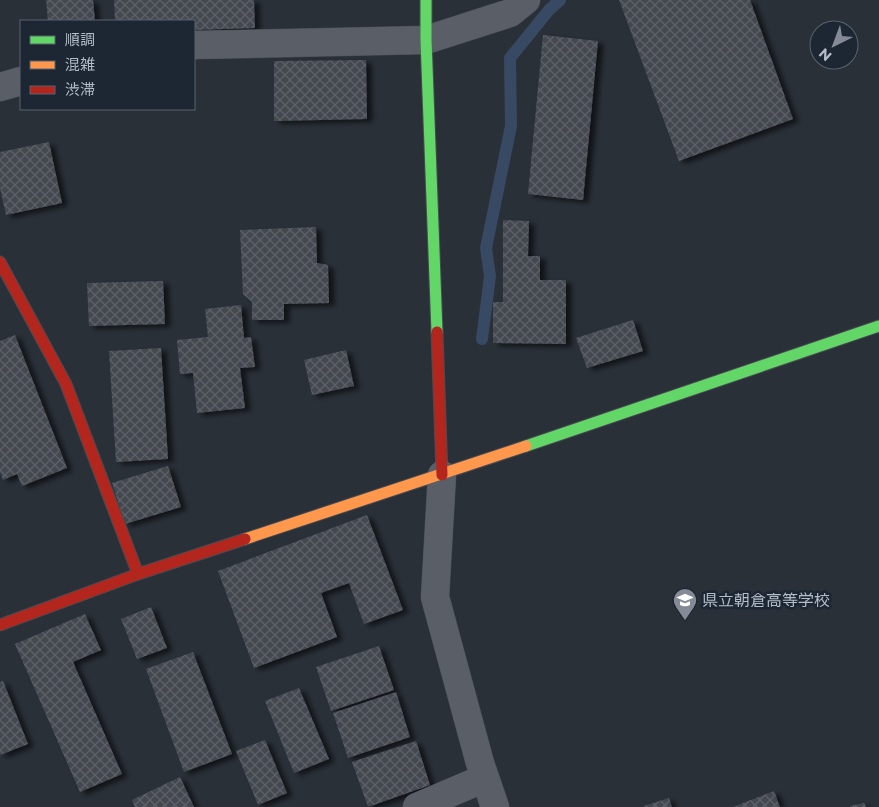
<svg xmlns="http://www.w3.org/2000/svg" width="879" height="807" font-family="Montserrat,'Noto Sans JP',sans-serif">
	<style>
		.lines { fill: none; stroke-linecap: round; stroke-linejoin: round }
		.stream { stroke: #384963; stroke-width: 12 }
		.building { fill: url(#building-cross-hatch); filter: url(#shadow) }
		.street-casing { stroke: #484c53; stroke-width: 29 }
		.fast-casing { stroke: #484c53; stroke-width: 13 }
		.slow-casing { stroke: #484c53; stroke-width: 13 }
		.jam-casing { stroke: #484c53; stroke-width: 13 }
		.street { stroke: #5a5e66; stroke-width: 28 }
		.fast { stroke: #63d668; stroke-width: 11 }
		.slow { stroke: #ff974d; stroke-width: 11 }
		.jam { stroke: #b3261e; stroke-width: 11 }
		.labels { text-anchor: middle; stroke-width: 5; stroke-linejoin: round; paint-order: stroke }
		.poi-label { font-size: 16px; fill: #b4bcc9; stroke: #1d2633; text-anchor: start }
	</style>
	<defs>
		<pattern id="building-cross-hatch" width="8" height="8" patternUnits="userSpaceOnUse" patternTransform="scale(1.25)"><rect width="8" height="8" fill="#444950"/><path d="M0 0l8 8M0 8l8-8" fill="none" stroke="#5d6168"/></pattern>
		<filter id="shadow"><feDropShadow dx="5.5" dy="3" stdDeviation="2.5" flood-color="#0009"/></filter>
	</defs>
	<rect width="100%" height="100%" fill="#2a3038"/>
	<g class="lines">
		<polyline class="stream" points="482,339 490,276 486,248 511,126 510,58 549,10 560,0"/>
	</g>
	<g class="building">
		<polygon points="46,0 93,0 95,21 48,21"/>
		<polygon points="114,0 254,0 255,28 194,30 194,21 115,21"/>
		<polygon points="619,0 750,0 793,119 679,161"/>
		<polygon points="543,35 598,41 583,200 528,194"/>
		<polygon points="366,60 367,119 274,121 274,61"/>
		<polygon points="49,142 62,203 6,215 0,188 0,152"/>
		<polygon points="503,220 529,221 528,256 540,256 540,280 566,280 566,344 493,343 493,302 503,302"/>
		<polygon points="316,227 317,263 328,265 329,303 284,304 284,320 252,320 252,302 243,294 240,230"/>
		<polygon points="163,281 165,324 89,326 87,283"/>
		<polygon points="241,305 244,338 251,337 255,367 240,368 245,408 197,413 193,373 180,374 177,340 208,337 205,309"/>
		<polygon points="633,320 643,351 587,368 576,338"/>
		<polygon points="15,335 67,468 22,486 17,474 3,480 0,472 0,341"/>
		<polygon points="161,348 168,459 116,462 109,351"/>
		<polygon points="346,350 354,386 312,395 304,360"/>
		<polygon points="168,466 181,507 125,524 112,483"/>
		<polygon points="367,515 403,610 364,624 349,583 321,593 337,637 254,668 218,571"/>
		<polygon points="151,607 167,648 137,659 121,619"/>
		<polygon points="85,614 101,650 73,662 122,774 80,792 15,644"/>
		<polygon points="379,646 394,690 331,711 316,667"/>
		<polygon points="193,652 232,754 184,772 146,669"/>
		<polygon points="3,681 28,744 0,755 0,682"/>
		<polygon points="299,688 329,759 294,773 265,701"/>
		<polygon points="396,692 410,737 348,758 333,713"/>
		<polygon points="265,740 287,793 258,805 236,751"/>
		<polygon points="416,741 430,785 368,807 352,762"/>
		<polygon points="180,777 194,807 135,807 132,800"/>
		<polygon points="774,791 780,807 733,807"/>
		<polygon points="669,798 672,807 645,807 644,806"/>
		<polygon points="864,803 866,807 850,807 850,806"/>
	</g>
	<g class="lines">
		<g class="street-casing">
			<g id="street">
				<polyline points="194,45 426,40 510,13 526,0"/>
				<polyline points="0,87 21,81"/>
				<polyline points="442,475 435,597 480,763 495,807"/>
				<polyline points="417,807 485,778"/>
			</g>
		</g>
		<g class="fast-casing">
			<g id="fast">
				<polyline points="426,0 426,40 437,332"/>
				<polyline points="526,446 879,326"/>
			</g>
		</g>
		<g class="slow-casing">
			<polyline id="slow" points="245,539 526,446"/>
		</g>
		<g class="jam-casing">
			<g id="jam">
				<polyline points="0,262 66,384 138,574"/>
				<polyline points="437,332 442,475"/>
				<polyline points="0,625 138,574 245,539"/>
			</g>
		</g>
		<use href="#street" class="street"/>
		<use href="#fast" class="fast"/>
		<use href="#slow" class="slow"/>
		<use href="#jam" class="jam"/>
	</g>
	<defs>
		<g id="school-pin" transform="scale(1.25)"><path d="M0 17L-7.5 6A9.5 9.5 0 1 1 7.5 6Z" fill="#848b96" stroke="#1d2633"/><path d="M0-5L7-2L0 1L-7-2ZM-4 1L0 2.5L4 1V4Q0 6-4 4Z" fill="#fff"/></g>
	</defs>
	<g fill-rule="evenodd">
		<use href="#school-pin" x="685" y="600"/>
	</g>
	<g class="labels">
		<g class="poi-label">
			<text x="702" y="606">県立朝倉高等学校</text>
		</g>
	</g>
	<rect x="20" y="20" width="175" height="90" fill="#1d2633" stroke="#59626f"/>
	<rect x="30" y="36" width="25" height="8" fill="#63d668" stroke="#59626f"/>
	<text x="65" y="45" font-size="15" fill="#b4bcc9">順調</text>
	<rect x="30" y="61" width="25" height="8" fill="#ff974d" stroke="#59626f"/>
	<text x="65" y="70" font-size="15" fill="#b4bcc9">混雑</text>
	<rect x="30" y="86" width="25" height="8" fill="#b3261e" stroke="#59626f"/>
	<text x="65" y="95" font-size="15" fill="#b4bcc9">渋滞</text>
	<g transform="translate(834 45) rotate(222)"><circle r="24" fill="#1d2633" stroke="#59626f"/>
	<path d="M0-4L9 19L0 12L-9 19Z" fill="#848b96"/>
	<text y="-8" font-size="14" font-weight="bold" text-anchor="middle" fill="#b4bcc9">N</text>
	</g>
</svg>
